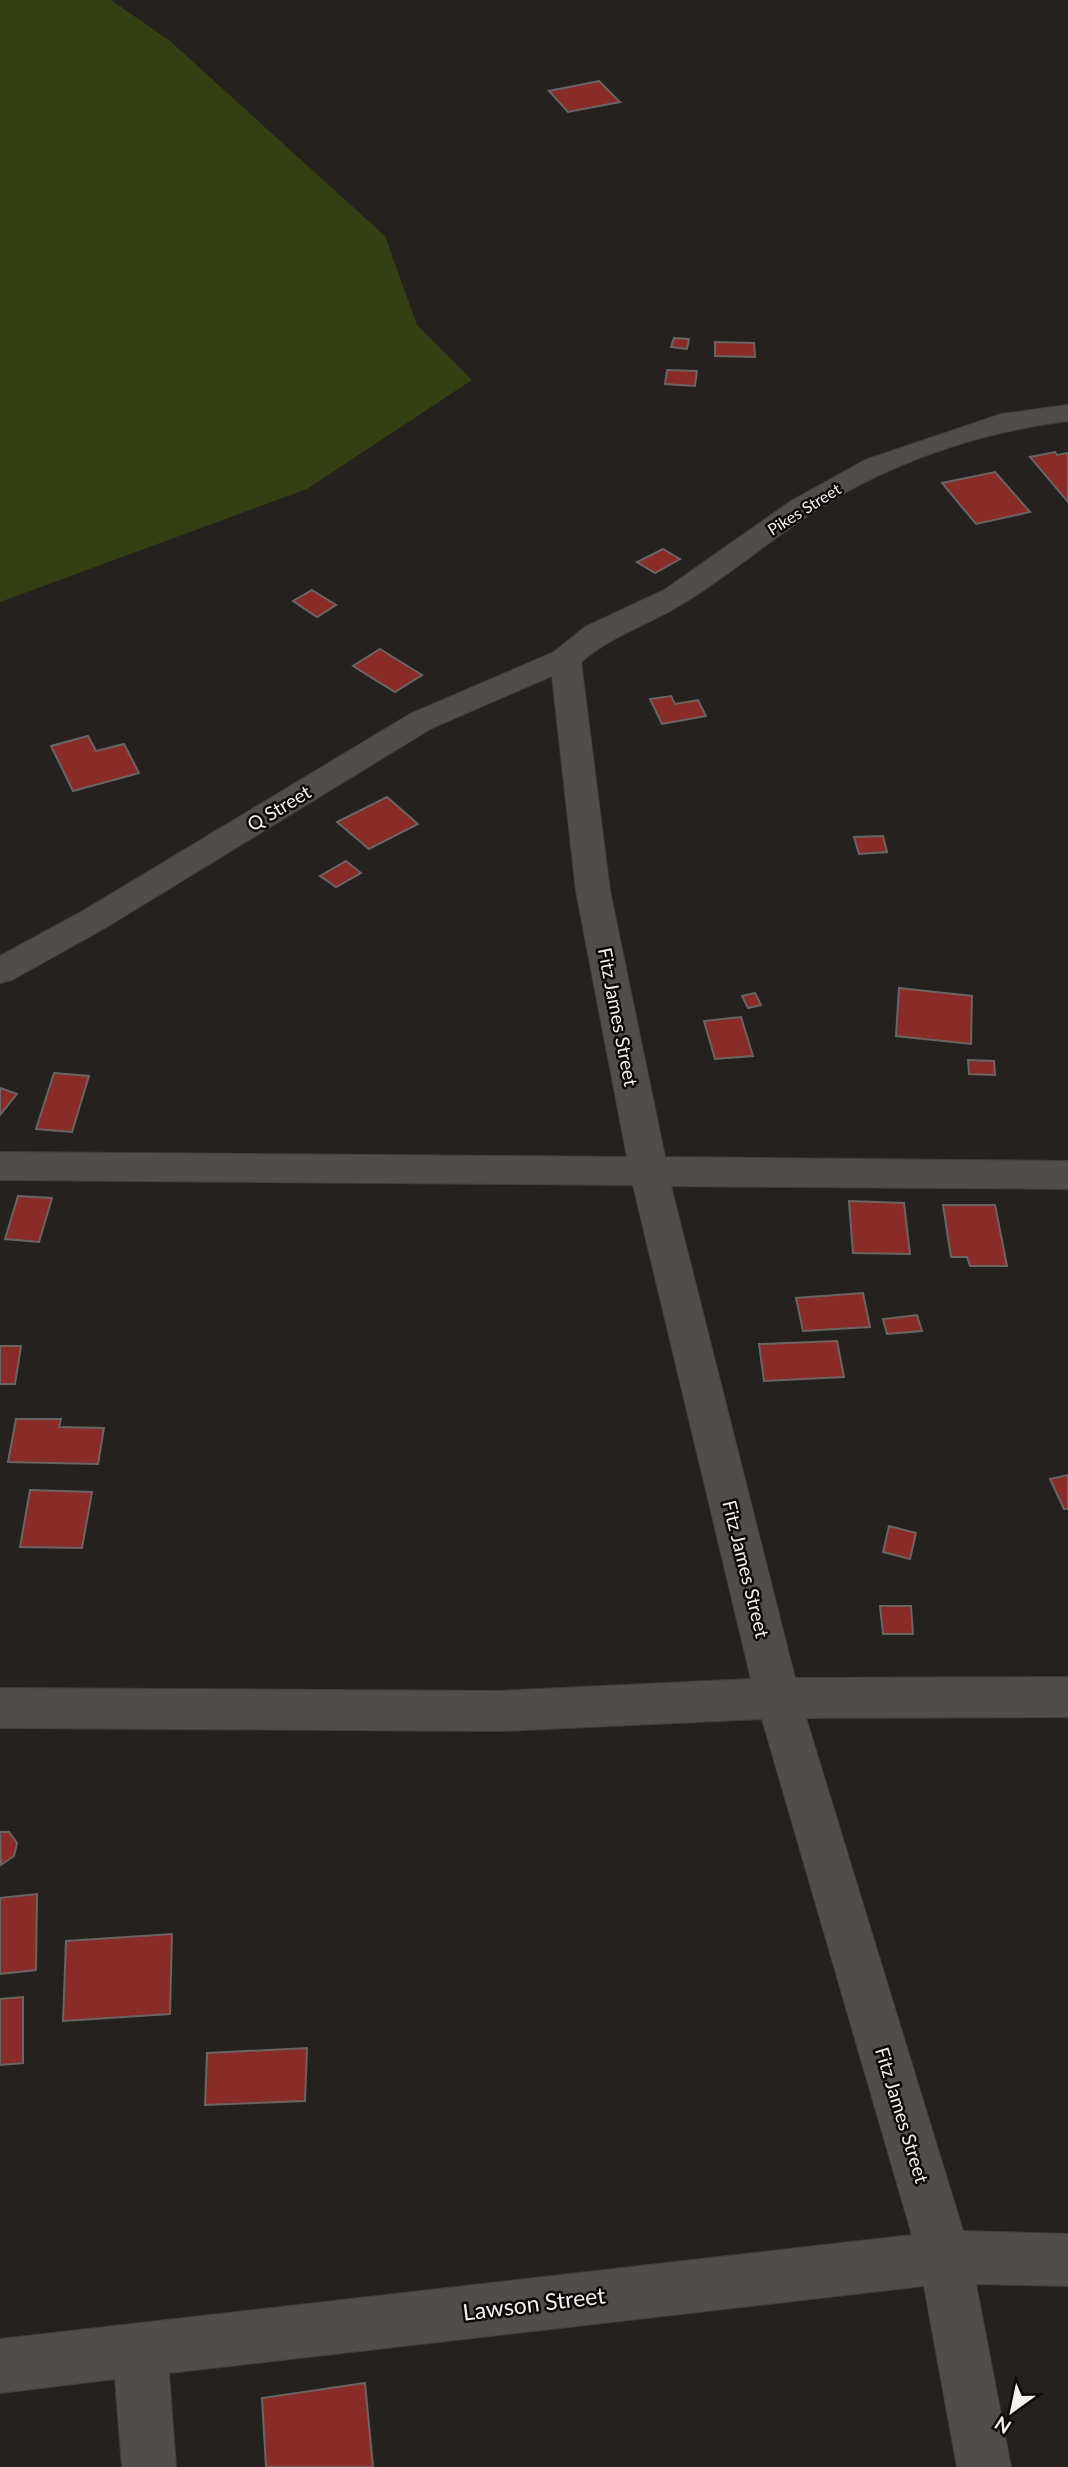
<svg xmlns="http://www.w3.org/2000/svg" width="1068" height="2467" viewBox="0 0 1068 2467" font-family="Lato,sans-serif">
  <rect width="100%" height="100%" fill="#24211f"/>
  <path fill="#353f14" d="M 0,0 L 111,0 L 170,41 L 385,236 L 417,325 L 472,380 L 307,489 L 0,602 Z"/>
  <g fill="#892b27" stroke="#6a6564" stroke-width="2">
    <path d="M 599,81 L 620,102 L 568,112 L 549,91 Z"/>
    <path d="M 674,338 L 689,339 L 687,349 L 671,347 Z"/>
    <path d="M 715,342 L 754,343 L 755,357 L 715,356 Z"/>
    <path d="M 667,370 L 697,371 L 695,386 L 665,384 Z"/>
    <path d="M 1055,452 L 1057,455 L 1068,453 L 1068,502 L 1030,457 Z"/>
    <path d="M 995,472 L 1030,512 L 976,524 L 942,483 Z"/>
    <path d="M 663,549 L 680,559 L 655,573 L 637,562 Z"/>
    <path d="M 312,590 L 336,605 L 317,617 L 293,601 Z"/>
    <path d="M 380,649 L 422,675 L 395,692 L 353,666 Z"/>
    <path d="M 671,696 L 675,704 L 698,700 L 706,716 L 662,724 L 650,699 Z"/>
    <path d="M 88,736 L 96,751 L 124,744 L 139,773 L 73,791 L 51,746 Z"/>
    <path d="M 387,797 L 418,824 L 369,849 L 337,822 Z"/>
    <path d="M 883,836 L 887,852 L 859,854 L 854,837 Z"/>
    <path d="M 346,861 L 361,873 L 336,887 L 320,876 Z"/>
    <path d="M 899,988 L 972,996 L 971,1044 L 896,1036 Z"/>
    <path d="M 755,993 L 761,1005 L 748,1008 L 742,996 Z"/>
    <path d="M 741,1017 L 753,1056 L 715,1059 L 704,1021 Z"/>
    <path d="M 968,1060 L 994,1061 L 995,1075 L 969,1074 Z"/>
    <path d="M 54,1073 L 89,1076 L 72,1132 L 36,1129 Z"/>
    <path d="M 0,1088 L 17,1094 L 0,1115 Z"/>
    <path d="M 18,1196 L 52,1198 L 39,1242 L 5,1239 Z"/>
    <path d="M 849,1201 L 904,1203 L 910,1254 L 853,1253 Z"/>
    <path d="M 943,1205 L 995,1205 L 1007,1266 L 970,1266 L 967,1257 L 951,1257 Z"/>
    <path d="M 863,1293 L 870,1327 L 803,1331 L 796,1298 Z"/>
    <path d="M 917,1315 L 922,1331 L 887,1334 L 883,1319 Z"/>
    <path d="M 837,1341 L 844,1377 L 764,1381 L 759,1344 Z"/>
    <path d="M 0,1346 L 21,1346 L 15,1384 L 0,1384 Z"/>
    <path d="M 16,1419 L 61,1419 L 59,1427 L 104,1428 L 98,1464 L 8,1462 Z"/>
    <path d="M 1068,1475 L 1068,1509 L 1064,1509 L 1050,1479 Z"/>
    <path d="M 30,1490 L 92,1492 L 82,1548 L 20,1547 Z"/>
    <path d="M 889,1526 L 916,1533 L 910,1559 L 883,1552 Z"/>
    <path d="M 880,1606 L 911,1606 L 913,1634 L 883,1634 Z"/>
    <path d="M 0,1832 L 9,1832 L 17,1843 L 14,1856 L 1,1865 Z"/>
    <path d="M 37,1894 L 36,1970 L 0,1974 L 0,1898 Z"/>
    <path d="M 172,1934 L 170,2014 L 63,2021 L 66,1941 Z"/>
    <path d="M 23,1997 L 23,2063 L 0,2065 L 0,1999 Z"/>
    <path d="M 307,2048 L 305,2101 L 205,2105 L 207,2053 Z"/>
    <path d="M 365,2383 L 373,2467 L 266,2467 L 262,2398 Z"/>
  </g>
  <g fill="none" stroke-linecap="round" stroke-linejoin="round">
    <defs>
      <path id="minor" d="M 1068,405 L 1068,421 C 979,432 884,464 809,515 C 768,542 729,575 687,601 C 650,625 617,632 581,662 L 610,891 L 665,1157 L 1068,1161 L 1068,1189 L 671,1186 L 795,1678 L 1068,1677 L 1068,1717 L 806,1718 L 963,2231 L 1068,2234 L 1068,2286 L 976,2284 L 1011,2467 L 957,2467 L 924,2286 L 169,2373 L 176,2467 L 122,2467 L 115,2379 L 0,2393 L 0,2339 L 912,2235 L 762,1719 L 500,1731 L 0,1728 L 0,1688 L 500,1691 L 751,1679 L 633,1185 L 0,1180 L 0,1152 L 627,1157 L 576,891 L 552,676 L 432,728 L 105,928 L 12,980 L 0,983 L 0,956 L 81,912 L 410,714 L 554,652 L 585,627 L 664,590 L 791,501 L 865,460 L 1001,414 Z"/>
    </defs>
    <use href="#minor" stroke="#403e3c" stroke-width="2"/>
    <use href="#minor" fill="#504d4a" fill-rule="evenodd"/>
  </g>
  <g text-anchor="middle" stroke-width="5" stroke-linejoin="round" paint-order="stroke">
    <g font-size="16" fill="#f3f1f0" stroke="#0c0b0a">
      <text transform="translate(804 509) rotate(-32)" y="6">Pikes Street</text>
    </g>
    <g font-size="19" fill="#f3f1f0" stroke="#0c0b0a">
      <text transform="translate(279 808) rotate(-31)" y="7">Q Street</text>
      <text transform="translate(618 1017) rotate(79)" y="7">Fitz James Street</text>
      <text transform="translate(746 1569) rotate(76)" y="7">Fitz James Street</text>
      <text transform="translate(902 2115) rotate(73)" y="7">Fitz James Street</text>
    </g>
    <g font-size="23" fill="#f3f1f0" stroke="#0c0b0a">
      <text transform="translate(534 2304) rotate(-7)" y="8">Lawson Street</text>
    </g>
  </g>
  <g transform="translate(1012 2411) rotate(213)" stroke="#0c0b0a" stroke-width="5" paint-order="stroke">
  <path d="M0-5L12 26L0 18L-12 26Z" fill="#f3f1f0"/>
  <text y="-10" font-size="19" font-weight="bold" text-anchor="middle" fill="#f3f1f0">N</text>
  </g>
</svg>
